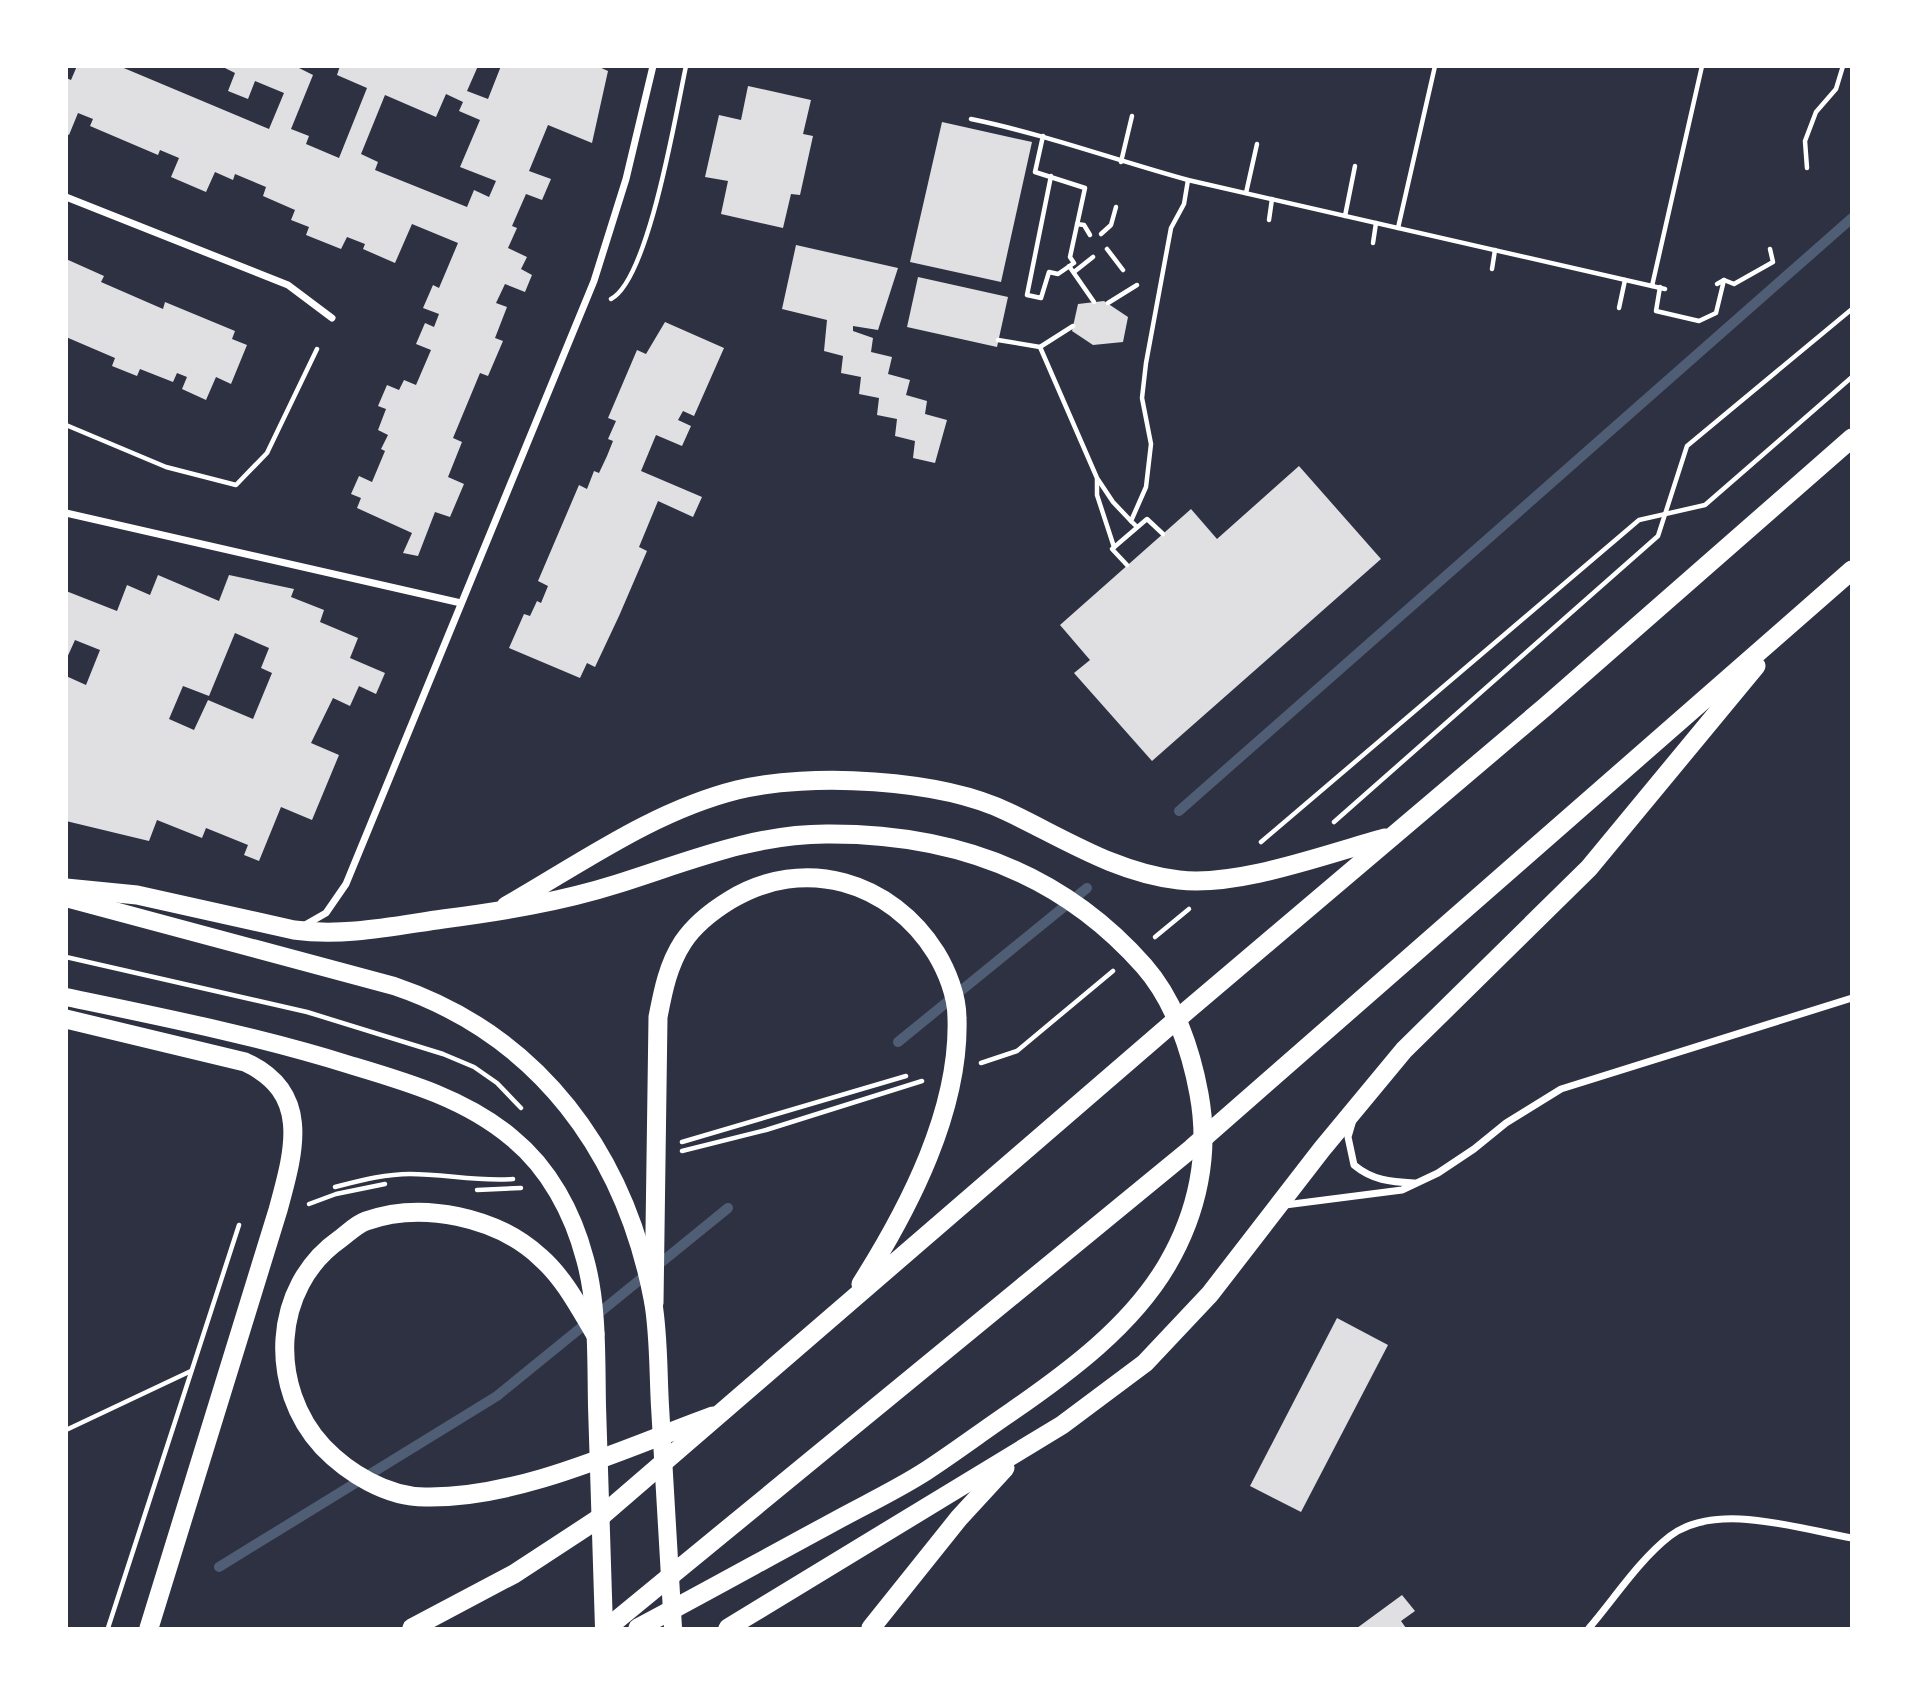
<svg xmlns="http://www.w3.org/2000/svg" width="1918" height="1695" viewBox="0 0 1918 1695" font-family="Mulish,sans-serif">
  <rect width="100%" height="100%" fill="#2d3142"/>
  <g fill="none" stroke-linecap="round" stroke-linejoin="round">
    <g stroke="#4f5d75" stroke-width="10">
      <path d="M 1179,811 L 1852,218"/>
      <path d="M 898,1042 L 1087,888"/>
      <path d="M 219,1567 L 497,1396 L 728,1208"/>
    </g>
  </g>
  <g fill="#e0e0e3" fill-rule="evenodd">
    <path d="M 77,66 L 119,66 L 269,129 L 284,93 L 255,81 L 248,99 L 228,91 L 235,73 L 221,66 L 295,66 L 313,75 L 291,129 L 309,136 L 306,144 L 339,158 L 367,88 L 337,75 L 340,66 L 478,66 L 467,91 L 488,99 L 501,66 L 597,66 L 608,71 L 592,143 L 548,125 L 529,171 L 551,179 L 542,200 L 526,194 L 512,226 L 517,228 L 508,248 L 527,257 L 521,269 L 532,275 L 525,292 L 505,284 L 496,303 L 507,307 L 495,338 L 503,341 L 488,376 L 480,373 L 453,438 L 462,442 L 448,477 L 464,484 L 450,517 L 435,512 L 418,556 L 403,553 L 412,533 L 357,508 L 361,498 L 351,494 L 359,476 L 372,482 L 385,451 L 381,449 L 388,435 L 378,430 L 386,409 L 378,406 L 387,385 L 399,390 L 404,380 L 416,385 L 431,350 L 416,344 L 425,323 L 434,327 L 439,314 L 423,308 L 433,285 L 439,288 L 458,243 L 412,224 L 395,263 L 363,249 L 365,244 L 347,237 L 341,249 L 306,235 L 309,227 L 291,220 L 295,210 L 263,196 L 266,187 L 235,174 L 233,180 L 215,172 L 206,192 L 171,177 L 179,158 L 160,150 L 158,155 L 90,126 L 93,119 L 78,113 L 69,135 L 66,134 L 66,78 L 71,80 ZM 446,94 L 463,102 L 459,111 L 480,120 L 460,167 L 496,181 L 489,197 L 474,190 L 467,207 L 375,170 L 378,162 L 361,154 L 385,95 L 436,117 Z"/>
    <path d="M 748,86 L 811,100 L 803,134 L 813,136 L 800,195 L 791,194 L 783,228 L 721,214 L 728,181 L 705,177 L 719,115 L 741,120 Z"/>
    <path d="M 942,122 L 1032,142 L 1001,282 L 910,262 Z"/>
    <path d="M 796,245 L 898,268 L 878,330 L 853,326 L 853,331 L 873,338 L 871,352 L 892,357 L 888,374 L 910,380 L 906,395 L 927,401 L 925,414 L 947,420 L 935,463 L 913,458 L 915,441 L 895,436 L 897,419 L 877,415 L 879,398 L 859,394 L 861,377 L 841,373 L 843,356 L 824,351 L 827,320 L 782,309 Z"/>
    <path d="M 66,259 L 104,276 L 101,282 L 163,309 L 165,302 L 235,331 L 232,339 L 247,345 L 231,384 L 216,377 L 206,400 L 182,389 L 187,377 L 177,373 L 173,382 L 140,369 L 137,376 L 112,366 L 115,358 L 66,337 Z"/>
    <path d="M 918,277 L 1008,297 L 997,347 L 907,327 Z"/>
    <path d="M 1104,301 L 1128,317 L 1123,342 L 1093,345 L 1072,331 L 1078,304 Z"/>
    <path d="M 665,322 L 724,348 L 694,416 L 683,411 L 678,420 L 691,426 L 682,446 L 656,435 L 641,471 L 702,497 L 693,517 L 658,501 L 639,547 L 647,551 L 619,616 L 595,667 L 587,663 L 580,678 L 509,648 L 524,614 L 530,616 L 537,601 L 541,603 L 548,586 L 538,581 L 579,485 L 587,489 L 594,471 L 599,473 L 607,456 L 613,441 L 608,439 L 616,421 L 608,418 L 637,350 L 646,354 Z"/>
    <path d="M 1299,466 L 1381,559 L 1152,761 L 1074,673 L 1090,660 L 1060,625 L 1191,509 L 1217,539 Z"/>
    <path d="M 158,575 L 219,601 L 229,575 L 294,589 L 291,597 L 324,610 L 320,622 L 358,638 L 350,658 L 385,673 L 376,694 L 359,686 L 350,706 L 333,698 L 311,743 L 339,755 L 312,820 L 281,807 L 259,861 L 244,855 L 248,845 L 206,828 L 202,838 L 157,820 L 149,841 L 66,821 L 66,676 L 86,685 L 100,650 L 75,640 L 66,660 L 66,591 L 117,611 L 127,585 L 150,595 ZM 235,633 L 269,648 L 261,668 L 272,673 L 253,719 L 208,700 L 194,730 L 169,719 L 183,686 L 209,696 Z"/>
    <path d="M 1337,1318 L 1388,1345 L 1301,1512 L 1250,1486 Z"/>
    <path d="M 1402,1595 L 1415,1611 L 1401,1621 L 1406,1628 L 1357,1628 Z"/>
  </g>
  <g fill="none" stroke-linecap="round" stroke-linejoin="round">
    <g stroke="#fff" stroke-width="4.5">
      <path d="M 971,119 C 1044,134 1115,160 1188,180 L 1665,289"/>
      <path d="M 1043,136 L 1035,172 L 1085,188 L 1070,257 L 1074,263 L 1058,274 L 1049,272 L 1041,298 L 1027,295 L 1051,176"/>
      <path d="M 1121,162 L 1132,116"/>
      <path d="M 1807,168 L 1805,141 L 1816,112 L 1836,89 L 1843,66"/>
      <path d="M 1246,193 L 1257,144"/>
      <path d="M 1345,216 L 1355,166"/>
      <path d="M 1269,220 L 1272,199"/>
      <path d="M 1077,224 L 1084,225 L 1090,235"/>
      <path d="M 1398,228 L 1435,66"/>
      <path d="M 1101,234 L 1111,225 L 1116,207"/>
      <path d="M 1373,243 L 1376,223"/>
      <path d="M 1107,249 L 1123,270"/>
      <path d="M 1069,266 L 1094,302"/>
      <path d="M 1492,269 L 1495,250"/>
      <path d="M 1074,272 L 1093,257"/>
      <path d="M 1724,280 L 1734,284 L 1773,262 L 1770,249"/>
      <path d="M 1652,286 L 1702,66"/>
      <path d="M 1660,287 L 1656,311 L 1699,321 L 1716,313 L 1724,280 L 1717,284"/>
      <path d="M 611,299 C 649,279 676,112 686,66"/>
      <path d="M 1108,303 L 1137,285"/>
      <path d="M 1619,308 L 1625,280"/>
      <path d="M 998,340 L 1040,347 L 1073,326"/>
      <path d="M 1040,347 L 1097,478 L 1113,502 L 1131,521"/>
      <path d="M 66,425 L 166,467 L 236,485 L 267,453 L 317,349"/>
      <path d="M 1097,479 L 1097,495 L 1114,547"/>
      <path d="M 1136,526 L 1131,521 L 1146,487 L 1151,444 L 1142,398 L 1146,363 L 1171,228 L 1184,204 L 1188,180"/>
      <path d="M 1127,565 L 1112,549 L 1147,519 L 1163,534"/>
      <path d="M 1334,822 L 1658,536 L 1687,446 L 1852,309"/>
      <path d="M 1261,842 L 1639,520 L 1705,505 L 1852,377"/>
      <path d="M 1155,937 L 1189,909"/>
      <path d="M 66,957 L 307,1012 L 443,1054 L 474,1067 L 497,1083 L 521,1108"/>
      <path d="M 981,1063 L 1017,1051 L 1113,971"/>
      <path d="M 682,1142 L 906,1076"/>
      <path d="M 682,1151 L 766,1130 L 922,1081"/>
      <path d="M 335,1187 C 359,1181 384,1174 410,1174 C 445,1174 478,1182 513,1179"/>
      <path d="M 477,1190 L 521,1188"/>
      <path d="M 309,1204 L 336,1194 L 385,1184"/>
      <path d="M 66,1430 L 191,1371"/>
      <path d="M 108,1628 L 239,1225"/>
    </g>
    <g stroke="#fff" stroke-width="7">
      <path d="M 66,197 L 288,285 L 332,318"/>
      <path d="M 66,513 L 461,603"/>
      <path d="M 305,925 L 326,913 L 346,884 L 594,281 L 626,179 L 653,66"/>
      <path d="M 1353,1120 L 1348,1137 L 1354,1165 C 1372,1180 1390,1182 1414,1183"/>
      <path d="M 1285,1205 L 1402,1190 L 1438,1173 L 1474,1149 L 1506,1123 L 1561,1089 L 1852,998"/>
      <path d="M 1589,1628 C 1614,1599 1639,1560 1670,1536 C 1716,1501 1799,1529 1852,1538"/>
    </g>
    <g stroke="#fff" stroke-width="18">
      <path d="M 66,898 L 394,986 C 539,1035 625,1153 653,1301 C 659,1335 658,1372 660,1406 C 664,1480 668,1554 673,1628"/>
      <path d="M 66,997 C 162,1017 257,1036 350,1065 C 407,1082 466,1099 512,1138 C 549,1168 573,1213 585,1259 C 598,1305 596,1358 597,1406 C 599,1480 602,1554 604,1628"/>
    </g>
    <g stroke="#fff" stroke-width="19">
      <path d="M 66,888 L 137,895 L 294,930 C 344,937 394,926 443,919 C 503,911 560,902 617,884 C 687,862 753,834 826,834 C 951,833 1061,872 1144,966 C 1174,1000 1191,1050 1199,1094 C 1210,1153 1198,1212 1167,1265 C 1131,1326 1069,1372 1011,1412 C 983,1431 955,1452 926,1471 C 895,1491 860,1507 828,1525 C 765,1559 702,1594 638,1628"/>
      <path d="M 506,906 C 580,864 653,811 737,790 C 810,772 940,779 1008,812 C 1063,838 1116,873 1179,880 C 1239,887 1326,854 1385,838"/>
      <path d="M 66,1019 L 245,1062 C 312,1093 294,1151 278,1210 L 149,1628"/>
      <path d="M 654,1303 L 658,1017 C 663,991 668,965 683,942 C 695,924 712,911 730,900 C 804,855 891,881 936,953 C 947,971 957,996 957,1018 C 960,1110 909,1208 861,1284"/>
      <path d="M 595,1334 C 579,1307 564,1278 540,1257 C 497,1217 422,1201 366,1221 C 357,1224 348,1233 340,1239 C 271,1287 268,1388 323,1447 C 348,1473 387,1497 425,1497 C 519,1499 625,1448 713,1416"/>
      <path d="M 412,1628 L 514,1574 L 598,1519 L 1176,1020 L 1545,707 L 1852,438"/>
      <path d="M 607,1628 L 1192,1148 L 1852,570"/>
      <path d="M 728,1628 L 1062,1425 L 1145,1363 L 1210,1294 L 1322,1149 L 1404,1050 L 1589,868 L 1756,666"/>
      <path d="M 871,1628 L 959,1518 L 1005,1468"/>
    </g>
  </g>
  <rect width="1918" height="1695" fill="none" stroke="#ffffff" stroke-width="136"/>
</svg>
